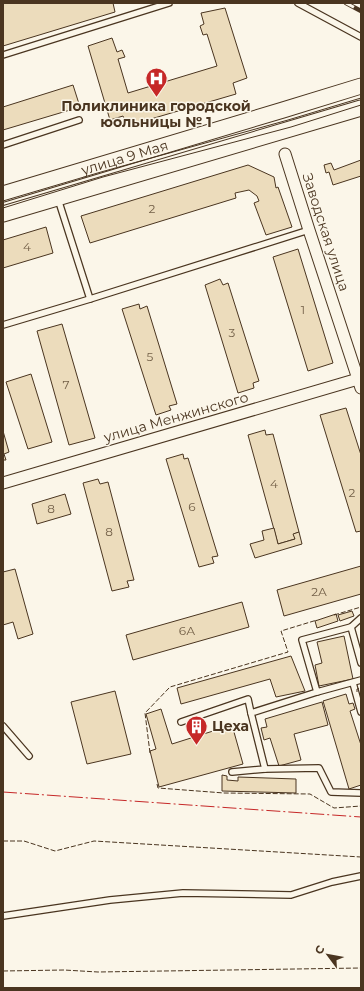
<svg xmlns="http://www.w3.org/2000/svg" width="364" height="991" viewBox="0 0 364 991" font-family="Montserrat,sans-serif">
  <rect width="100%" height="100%" fill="#fbf6e9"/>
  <g fill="#ecdcbc" stroke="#4a3520">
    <path d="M 3,3 L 113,3 L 115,12 L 3,46 Z"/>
    <path d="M 225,8 L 247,78 L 233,83 L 236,94 L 127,126 L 123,116 L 110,120 L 88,46 L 112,38 L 117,52 L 122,50 L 125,57 L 118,59 L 128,93 L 217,66 L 207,34 L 203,35 L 200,26 L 204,24 L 201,13 Z"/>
    <path d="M 73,85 L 80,107 L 3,130 L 3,107 Z"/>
    <path d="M 361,160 L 361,176 L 333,185 L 329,172 L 326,173 L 324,165 L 331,163 L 334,170 Z"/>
    <path d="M 248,165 L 274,177 L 276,188 L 278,187 L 292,227 L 266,235 L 254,203 L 259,201 L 257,196 L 249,190 L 235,193 L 236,198 L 90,243 L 81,216 Z"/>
    <path d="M 46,227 L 53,253 L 3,268 L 3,240 Z"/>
    <path d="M 298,249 L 333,363 L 308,371 L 273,257 Z"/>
    <path d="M 220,279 L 223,285 L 228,283 L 259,381 L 253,383 L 254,388 L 238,393 L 205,285 Z"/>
    <path d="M 139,304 L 140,309 L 147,306 L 177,404 L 169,406 L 171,410 L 156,415 L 122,309 Z"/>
    <path d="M 62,324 L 95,438 L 69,445 L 37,331 Z"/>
    <path d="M 31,374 L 52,442 L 28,449 L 6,382 Z"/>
    <path d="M 346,408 L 361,455 L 361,531 L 356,532 L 320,415 Z"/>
    <path d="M 265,430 L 266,435 L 273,434 L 299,532 L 294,534 L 295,539 L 278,544 L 248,435 Z"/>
    <path d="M 3,431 L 9,452 L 4,454 L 6,460 L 3,460 Z"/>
    <path d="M 183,454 L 184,459 L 188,458 L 218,556 L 212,557 L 214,563 L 199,567 L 166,459 Z"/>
    <path d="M 98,479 L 100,484 L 108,482 L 134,580 L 127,581 L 129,587 L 112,591 L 83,483 Z"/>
    <path d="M 65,494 L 71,514 L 37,524 L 32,504 Z"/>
    <path d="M 274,528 L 278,544 L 295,539 L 293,534 L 299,532 L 302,544 L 255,558 L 250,544 L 264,540 L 262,531 Z"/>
    <path d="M 361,566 L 361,594 L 284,616 L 277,590 Z"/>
    <path d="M 15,569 L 33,634 L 18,639 L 13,622 L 3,625 L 3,572 Z"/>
    <path d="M 242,602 L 249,627 L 133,660 L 126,635 Z"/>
    <path d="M 352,611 L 354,616 L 340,621 L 338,615 Z"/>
    <path d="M 336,614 L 338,621 L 317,628 L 315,621 Z"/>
    <path d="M 344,636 L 353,679 L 319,686 L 315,665 L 322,663 L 317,642 Z"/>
    <path d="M 291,656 L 305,691 L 276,697 L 270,679 L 181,704 L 177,688 Z"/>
    <path d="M 115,691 L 131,754 L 87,764 L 71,702 Z"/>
    <path d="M 346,694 L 349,704 L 353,703 L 355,709 L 350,711 L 361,745 L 361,785 L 349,789 L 323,701 Z"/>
    <path d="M 322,702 L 328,725 L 294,734 L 301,760 L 279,766 L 270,738 L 264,740 L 261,728 L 267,727 L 265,719 Z"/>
    <path d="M 161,709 L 172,744 L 232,725 L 243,764 L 159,787 L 150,751 L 156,749 L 146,714 Z"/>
    <path d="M 222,775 L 227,776 L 227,780 L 238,781 L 238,777 L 296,779 L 296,793 L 222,791 Z"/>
  </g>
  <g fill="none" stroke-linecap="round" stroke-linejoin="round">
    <defs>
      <g id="service">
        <path d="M 298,3 L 361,37"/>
        <path d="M 3,55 L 169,3"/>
        <path d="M 3,145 L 79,120"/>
        <path d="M 58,199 L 90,299"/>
        <path d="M 3,325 L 90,299 L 309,230"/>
        <path d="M 361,618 L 351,627 L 302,640 L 317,692 L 361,680"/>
        <path d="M 351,627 L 361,663"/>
        <path d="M 353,683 L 361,712"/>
        <path d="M 181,722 L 248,699 L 251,713 L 317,692"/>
        <path d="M 3,726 L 29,756"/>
        <path d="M 265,769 L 319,768 L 331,792 L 361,793"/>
        <path d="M 232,772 L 265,769 L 251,713"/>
        <path d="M 3,916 L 110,900 L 183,893 L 291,895 L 332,882 L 361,876"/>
      </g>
      <g id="minor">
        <path d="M 285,154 L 309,230 L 361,388"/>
        <path d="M 3,483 L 358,379"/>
      </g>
      <g id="secondary">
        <path id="s1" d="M 3,194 L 283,110 L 361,86"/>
        <path d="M 3,214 L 361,108"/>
      </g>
    </defs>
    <use href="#service" stroke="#4a3520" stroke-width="8"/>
    <use href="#minor" stroke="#4a3520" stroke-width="13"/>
    <use href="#secondary" stroke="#4a3520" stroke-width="17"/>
    <use href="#service" stroke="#fbf6e9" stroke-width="5.5"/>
    <use href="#minor" stroke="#fbf6e9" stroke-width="11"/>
    <use href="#secondary" stroke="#fbf6e9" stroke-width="15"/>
    <g stroke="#4a3520" stroke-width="1">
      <path d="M 3,201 L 101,172 L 288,120 L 361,98"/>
      <path d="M 3,208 L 103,177 L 291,127 L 361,105"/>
    </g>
    <defs>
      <path id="rail" d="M 346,3 L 361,11"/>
    </defs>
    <use href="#rail" stroke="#4a3520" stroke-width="4.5"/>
    <use href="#rail" stroke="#fbf6e9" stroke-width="3" stroke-dasharray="9" stroke-linecap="butt"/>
    <g stroke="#4a3520" stroke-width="1" stroke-dasharray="5 2" stroke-linecap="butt">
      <path d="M 334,615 L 361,607"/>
      <path d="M 357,692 L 357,689 L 361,688"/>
      <path d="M 150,753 L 145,713 L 170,687 L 288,652 L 281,631 L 317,620"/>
      <path d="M 157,784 L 158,788 L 224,793 L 310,794 L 334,808 L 361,806"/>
      <path d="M 3,841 L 24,841 L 55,851 L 94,841 L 361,857"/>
      <path d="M 3,971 L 64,970 L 98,972 L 361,968"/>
    </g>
    <path stroke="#c62828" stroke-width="1" stroke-dasharray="14 3 2 3" stroke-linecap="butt" d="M 3,792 L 361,817"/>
  </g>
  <defs>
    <symbol id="hospital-pin" viewBox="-11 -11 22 30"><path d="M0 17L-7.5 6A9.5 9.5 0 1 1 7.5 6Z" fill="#c62828" stroke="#fbf6e9"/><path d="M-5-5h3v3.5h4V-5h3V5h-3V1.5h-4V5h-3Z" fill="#fff"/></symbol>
    <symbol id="building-pin" viewBox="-11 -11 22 30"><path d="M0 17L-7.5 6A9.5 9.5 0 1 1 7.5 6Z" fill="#c62828" stroke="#fbf6e9"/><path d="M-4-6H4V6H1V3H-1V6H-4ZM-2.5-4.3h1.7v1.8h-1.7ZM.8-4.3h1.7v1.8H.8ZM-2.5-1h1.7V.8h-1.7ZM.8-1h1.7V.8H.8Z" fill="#fff"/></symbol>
  </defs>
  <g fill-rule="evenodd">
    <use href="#hospital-pin" x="144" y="66" width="25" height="34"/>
    <use href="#building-pin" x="184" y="714" width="25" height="34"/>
  </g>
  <g text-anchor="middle" stroke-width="3" stroke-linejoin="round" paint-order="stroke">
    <g font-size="12" fill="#725f47">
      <text x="152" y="213">2</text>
      <text x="27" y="251">4</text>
      <text x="303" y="314">1</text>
      <text x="232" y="337">3</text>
      <text x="150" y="361">5</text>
      <text x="66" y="389">7</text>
      <text x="274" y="488">4</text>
      <text x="352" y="497">2</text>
      <text x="192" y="511">6</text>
      <text x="51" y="513">8</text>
      <text x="109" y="536">8</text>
      <text x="319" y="596">2А</text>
      <text x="187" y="635">6А</text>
    </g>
    <g font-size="14" font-weight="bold" fill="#4a3520" stroke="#fbf6e9">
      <text x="156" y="111">Поликлиника городской<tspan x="156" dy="16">юольницы № 1</tspan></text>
      <text x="212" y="731" text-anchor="start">Цеха</text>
    </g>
    <g font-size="14" fill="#4a3520" stroke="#fbf6e9">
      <text dy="5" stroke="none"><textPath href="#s1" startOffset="127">улица 9 Мая</textPath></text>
      <text transform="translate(326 232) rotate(72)" y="5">Заводская улица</text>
      <text transform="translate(176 417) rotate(-16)" y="5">улица Менжинского</text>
    </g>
  </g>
  <rect width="364" height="991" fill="none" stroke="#4a3520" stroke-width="8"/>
  <g transform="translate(328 955) rotate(302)" stroke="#fbf6e9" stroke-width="3" paint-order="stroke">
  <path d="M0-3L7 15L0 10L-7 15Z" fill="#4a3520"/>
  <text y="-6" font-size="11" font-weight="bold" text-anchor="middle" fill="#4a3520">С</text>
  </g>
</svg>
